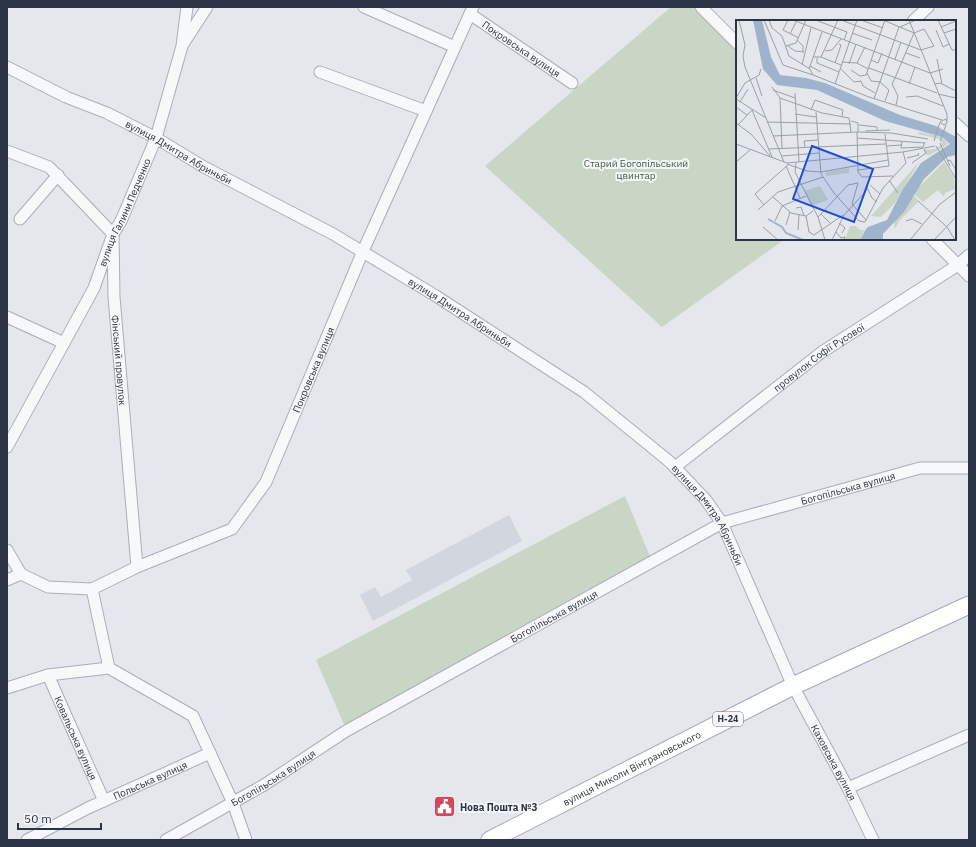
<svg xmlns="http://www.w3.org/2000/svg" width="976" height="847" viewBox="0 0 976 847" font-family="'IBM Plex Sans',sans-serif">
  <rect width="100%" height="100%" fill="#e4e7ec"/>
  <path fill="#d2d6de" d="M 509,515 L 522,541 L 373,621 L 360,595 L 375,587 L 381,597 L 412,580 L 406,570 Z"/>
  <g fill="#c9d6c5">
    <path d="M 671,7 L 700,7 L 737,44 L 737,239 L 785,239 L 662,327 L 485,166 Z"/>
    <path d="M 625,496 L 651,559 L 346,729 L 316,660 Z"/>
  </g>
  <g fill="none" stroke-linecap="round" stroke-linejoin="round">
    <defs>
      <g id="street">
        <path d="M 364,7 L 455,47"/>
        <path d="M 701,7 L 737,43"/>
        <path id="s1" d="M 470,14 L 572,83"/>
        <path d="M 913,21 L 928,7"/>
        <path d="M 183,44 L 207,7"/>
        <path id="s2" d="M 7,67 L 66,97 L 107,113 L 156,138 L 204,167 L 333,234 L 436,296 L 584,392 L 670,462 L 706,500 L 722,523 L 793,686 L 848,788 L 873,840"/>
        <path d="M 320,72 L 426,111"/>
        <path d="M 955,123 L 969,136"/>
        <path id="s3" d="M 7,151 L 49,167 L 113,234 L 114,297 L 137,567"/>
        <path d="M 20,219 L 58,175"/>
        <path d="M 932,239 L 969,276"/>
        <path d="M 7,317 L 64,343"/>
        <path id="s4" d="M 7,447 L 64,343 L 94,288 L 113,234 L 121,221 L 156,138 L 182,46 L 187,7"/>
        <path id="s5" d="M 675,467 L 822,352 L 958,265 L 969,255"/>
        <path d="M 7,550 L 21,574"/>
        <path d="M 21,574 L 48,587 L 92,589"/>
        <path d="M 7,580 L 21,574"/>
        <path id="s6" d="M 109,668 L 92,589 L 137,567 L 232,529 L 266,482 L 363,251 L 473,7"/>
        <path d="M 109,668 L 193,716 L 233,803 L 246,840"/>
        <path id="s7" d="M 48,675 L 104,801"/>
        <path d="M 7,688 L 48,675 L 109,668"/>
        <path d="M 848,788 L 969,735"/>
        <path id="s8" d="M 27,840 L 88,808 L 210,753"/>
        <path id="s9" d="M 166,840 L 264,785 L 346,731 L 722,523 L 920,468 L 969,468"/>
      </g>
      <g id="primary">
        <path id="s10" d="M 490,840 L 793,686 L 969,605"/>
      </g>
    </defs>
    <use href="#street" stroke="#a9aeb7" stroke-width="13"/>
    <use href="#primary" stroke="#a3abb8" stroke-width="19"/>
    <use href="#street" stroke="#f7f8fa" stroke-width="11"/>
    <use href="#primary" stroke="#fff" stroke-width="17"/>
  </g>
  <defs>
    <symbol id="civic-square" viewBox="-11 -11 22 22"><rect x="-9" y="-9" width="18" height="18" rx="4" fill="#d1495b" stroke="#f4f6f9"/><path d="M-.6-6.5H3V-4.5H.6V-3L4-1V1h2V6H-6V1h2V-1L-.6-3ZM-1.2 2.5V6h2.4V2.5Z" fill="#fff"/></symbol>
  </defs>
  <g fill-rule="evenodd">
    <use href="#civic-square" x="432" y="794" width="25" height="25"/>
  </g>
  <g text-anchor="middle" stroke-width="4" stroke-linejoin="round" paint-order="stroke">
    <rect fill="#f4f6f9" stroke="#676e7b" stroke-width="1" x="713" y="712" width="30" height="14" rx="3"/>
    <g font-size="9" font-weight="bold" fill="#2b3445">
      <text x="728" y="722">Н-24</text>
    </g>
    <g font-size="10" fill="#2b3445" stroke="#f4f6f9">
      <text dy="4" stroke="none"><textPath href="#s1" startOffset="62">Покровська вулиця</textPath></text>
      <text dy="4" stroke="none"><textPath href="#s2" startOffset="192">вулиця Дмитра Абриньби</textPath></text>
      <text dy="4" stroke="none"><textPath href="#s4" startOffset="263">вулиця Галини Педченко</textPath></text>
      <text dy="4" stroke="none"><textPath href="#s2" startOffset="516">вулиця Дмитра Абриньби</textPath></text>
      <text dy="4" stroke="none"><textPath href="#s5" startOffset="181">провулок Софії Русової</textPath></text>
      <text dy="4" stroke="none"><textPath href="#s3" startOffset="264">Фінський провулок</textPath></text>
      <text dy="4" stroke="none"><textPath href="#s6" startOffset="413">Покровська вулиця</textPath></text>
      <text dy="4" stroke="none"><textPath href="#s9" startOffset="771">Богопільська вулиця</textPath></text>
      <text dy="4" stroke="none"><textPath href="#s2" startOffset="840">вулиця Дмитра Абриньби</textPath></text>
      <text dy="4" stroke="none"><textPath href="#s9" startOffset="448">Богопільська вулиця</textPath></text>
      <text dy="4" stroke="none"><textPath href="#s7" startOffset="69">Ковальська вулиця</textPath></text>
      <text dy="4" stroke="none"><textPath href="#s2" startOffset="1119">Каховська вулиця</textPath></text>
      <text dy="4" stroke="none"><textPath href="#s10" startOffset="159">вулиця Миколи Вінграновського</textPath></text>
      <text dy="4" stroke="none"><textPath href="#s9" startOffset="124">Богопільська вулиця</textPath></text>
      <text dy="4" stroke="none"><textPath href="#s8" startOffset="137">Польська вулиця</textPath></text>
    </g>
    <g font-size="10" fill="#3f6138" stroke="#f4f6f9">
      <text x="636" y="167">Старий Богопільський<tspan x="636" dy="12">цвинтар</tspan></text>
    </g>
    <g font-size="10" font-weight="bold" fill="#2b3445" stroke="#f4f6f9" text-anchor="start">
      <text x="460" y="811">Нова Пошта №3</text>
    </g>
  </g>
  <g transform="translate(736 20)">
    <rect width="220" height="220" fill="#e4e7ec"/>
    <path d="M 183,112 L 206,117 L 212,124 L 192,136 L 187,130 L 199,129 L 206,124 L 204,119 L 182,114 ZM 183,142 L 159,183 L 145,197 L 135,196 ZM 208,142 L 218,158 L 219,169 L 209,173 L 208,177 L 202,170 L 187,182 L 179,175 L 180,170 ZM 113,148 L 113,153 L 90,156 L 90,152 ZM 84,166 L 92,180 L 75,186 L 68,171 ZM 178,176 L 183,181 L 163,201 L 159,209 L 158,201 ZM 114,206 L 120,206 L 124,210 L 128,210 L 124,220 L 109,220 Z" fill="#c9d6c5"/>
    <path d="M 17,0 L 26,0 L 35,37 L 44,55 L 70,58 L 89,63 L 164,95 L 200,106 L 220,117 L 220,135 L 211,137 L 188,159 L 168,192 L 147,214 L 147,220 L 124,220 L 130,209 L 139,219 L 130,209 L 132,207 L 151,200 L 167,169 L 185,143 L 214,124 L 206,117 L 149,101 L 81,70 L 41,65 L 27,49 Z" fill="#9fb4cc"/>
    <path fill="none" stroke="#9fb4cc" stroke-width="2" d="M 32,199 L 46,207 L 50,213 L 67,220"/>
    <path fill="none" stroke="#9a9fa9" stroke-width="1" d="M 3,0 L 9,25 L 7,36 L 9,47 L 48,142M 28,0 L 47,45 L 77,55M 33,0 L 36,8 L 46,16 L 53,36 L 74,49 L 77,55 L 133,77 L 206,100M 52,0 L 47,10 L 63,18M 57,0 L 194,53 L 207,49M 105,0 L 185,30 L 198,26 L 188,9 L 178,13M 125,0 L 147,8M 147,0 L 178,13M 173,0 L 211,94 L 211,101M 202,0 L 216,30 L 220,30M 82,1 L 111,12 L 108,20M 164,7 L 180,0M 205,7 L 220,1M 200,10 L 207,27 L 213,24M 116,13 L 136,20M 208,13 L 220,9M 54,14 L 61,0M 61,20 L 67,26 L 67,32M 50,26 L 60,23 L 70,0M 52,26 L 59,31 L 68,32M 89,31 L 96,30 L 105,19M 170,33 L 184,38M 77,37 L 85,37 L 105,45M 85,37 L 102,0M 81,38 L 81,43 L 103,52M 159,39 L 165,22M 201,39 L 206,64M 135,40 L 142,43 L 146,33M 106,42 L 121,43 L 132,49M 99,43 L 105,25 L 103,24M 121,43 L 129,27M 113,44 L 120,24M 66,45 L 75,8M 74,46 L 85,52M 104,48 L 118,62 L 125,61 L 127,66 L 139,73M 133,48 L 201,73M 73,49 L 86,12M 115,50 L 124,56 L 130,55 L 149,0M 131,53 L 135,61 L 144,62 L 153,70 L 149,81M 20,58 L 26,76M 159,58 L 178,13M 159,58 L 156,64 L 162,76 L 160,85M 99,64 L 121,0M 173,64 L 179,47M 199,64 L 204,63 L 220,71M 36,67 L 44,78 L 86,93 L 113,98 L 115,112M 37,70 L 59,78M 59,73 L 63,142M 202,74 L 220,78M 170,77 L 181,76 L 207,86M 0,78 L 9,63 L 23,55 L 25,49M 44,78 L 46,128M 0,79 L 30,98M 138,79 L 163,7M 4,82 L 12,69M 0,87 L 11,95M 75,90 L 79,80 L 107,90 L 106,96M 80,92 L 85,154 L 98,173 L 123,201 L 129,202 L 147,168 L 170,143 L 167,132M 59,94 L 80,97M 115,101 L 122,103 L 122,112M 31,102 L 115,104M 0,103 L 15,114 L 34,136M 2,105 L 16,90 L 36,137M 123,105 L 141,107 L 141,110M 129,111 L 154,110M 121,112 L 122,152 L 126,157M 37,116 L 121,112 L 155,113 L 192,119M 121,118 L 189,123M 166,121 L 165,128 L 187,127 L 189,122M 198,121 L 203,105 L 205,101 L 210,99 L 211,103 L 208,105 L 204,102M 204,121 L 210,105M 204,123 L 214,146M 0,124 L 51,143 L 167,132 L 199,126M 151,126 L 165,125M 200,126 L 220,159M 69,127 L 68,121 L 82,120M 33,129 L 150,124M 46,136 L 83,133M 171,138 L 183,135 L 182,133M 211,141 L 214,140 L 220,150M 0,142 L 14,130M 60,143 L 59,152 L 82,197 L 89,220M 176,143 L 190,133 L 188,129M 51,144 L 71,151 L 85,152 L 152,140M 50,146 L 64,178M 122,150 L 153,146 L 149,114M 126,157 L 157,156M 153,160 L 162,173M 122,163 L 116,184 L 130,200M 130,165 L 136,178 L 141,182M 134,165 L 144,174M 37,177 L 55,193 L 70,196 L 77,191M 182,181 L 211,207 L 219,220M 28,185 L 19,174 L 53,144M 46,186 L 70,176M 60,188 L 65,187 L 68,196M 22,190 L 42,172 L 87,157M 85,194 L 95,204M 70,196 L 73,212 L 78,215 L 107,195M 82,197 L 112,165 L 122,163M 39,201 L 46,186M 170,201 L 176,199 L 186,204M 103,203 L 109,208 L 106,213M 50,205 L 54,192M 27,207 L 42,220M 62,210 L 63,195M 100,212 L 105,218 L 109,217 L 108,220M 96,220 L 108,195 L 131,170M 174,220 L 204,184 L 220,172M 198,220 L 220,197"/>
    <path fill="#1d4ed8" fill-opacity="0.15" stroke="#1d4ed8" stroke-width="2" d="M 76,126 L 137,149 L 118,202 L 57,179 Z"/>
    <rect width="220" height="220" fill="none" stroke="#2b3445" stroke-width="2"/>
  </g>
  <rect width="976" height="847" fill="none" stroke="#2b3445" stroke-width="16"/>
  <path d="M18 823v6h83v-6" fill="none" stroke="#2b3445" stroke-width="2"/>
  <text x="24" y="823" font-size="12" fill="#2b3445" stroke="#f4f6f9" stroke-width="3" paint-order="stroke">50 m</text>
</svg>
